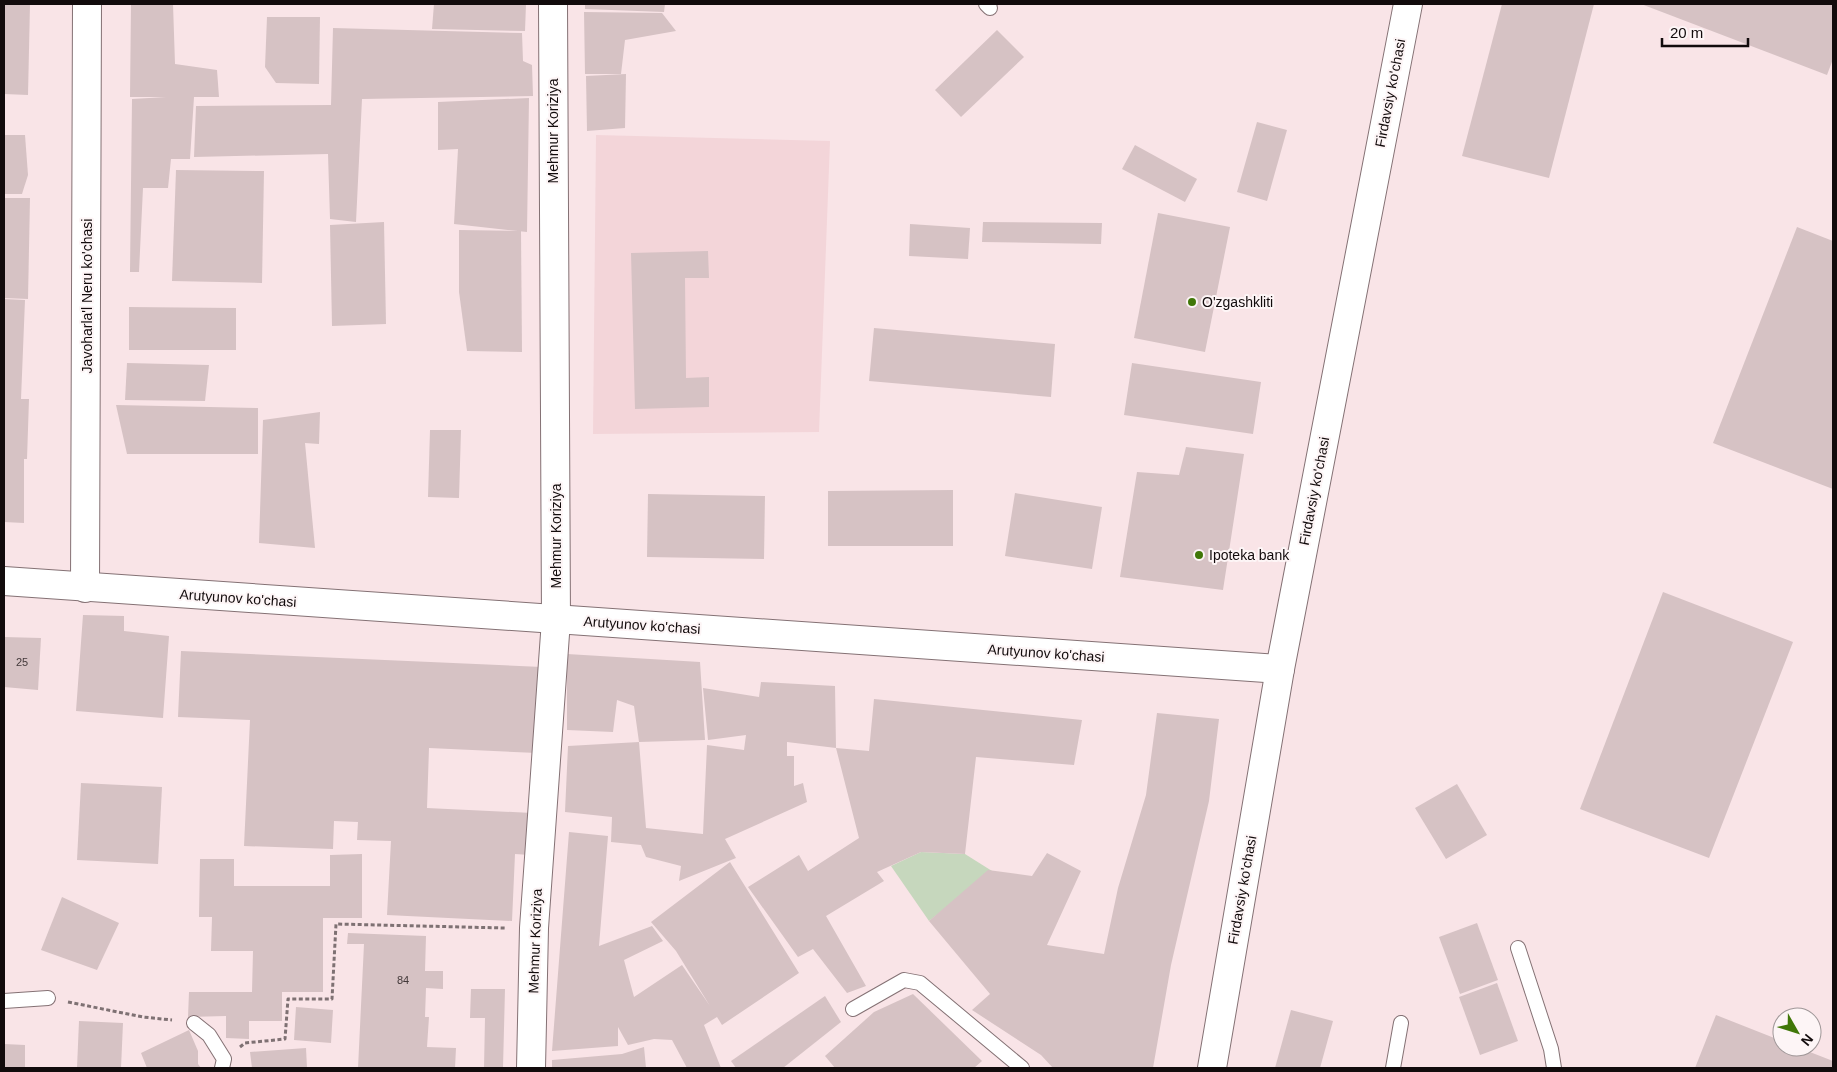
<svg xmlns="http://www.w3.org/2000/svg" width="1837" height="1072" viewBox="0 0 1837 1072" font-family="Arial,sans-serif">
  <rect width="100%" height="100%" fill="#f9e4e7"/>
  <path fill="#f3d5d9" d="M 596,135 L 830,141 L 819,432 L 593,434 Z"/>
  <path fill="#c6d7bd" d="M 921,852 L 965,854 L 992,871 L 929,921 L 891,866 Z"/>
  <g fill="#d6c2c4">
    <path d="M 4,4 L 30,4 L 28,95 L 4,94 Z"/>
    <path d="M 131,4 L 173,4 L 175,64 L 217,70 L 219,97 L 194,97 L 190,159 L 171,159 L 168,188 L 143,188 L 139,272 L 130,272 L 132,99 L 166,97 L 130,97 Z"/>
    <path d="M 434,4 L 526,4 L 525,31 L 432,29 Z"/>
    <path d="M 585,4 L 665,4 L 664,12 L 585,9 Z"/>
    <path d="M 1502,4 L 1594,4 L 1549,178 L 1462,156 Z"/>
    <path d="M 1641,4 L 1833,4 L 1833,59 L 1827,75 Z"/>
    <path d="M 584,12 L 662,13 L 676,31 L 625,40 L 621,74 L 585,74 Z"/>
    <path d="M 267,17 L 320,17 L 319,84 L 276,83 L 265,67 Z"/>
    <path d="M 333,28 L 522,33 L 523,61 L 532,65 L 533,96 L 362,99 L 356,222 L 330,219 L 328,154 L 194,157 L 196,106 L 331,105 Z"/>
    <path d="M 997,30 L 1024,57 L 961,117 L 935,90 Z"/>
    <path d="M 626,74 L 625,128 L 587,131 L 586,76 Z"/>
    <path d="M 529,98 L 527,232 L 454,224 L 458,149 L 438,150 L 438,102 Z"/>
    <path d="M 1257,122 L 1287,130 L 1267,201 L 1237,192 Z"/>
    <path d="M 4,135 L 25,135 L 28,175 L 22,194 L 4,194 Z"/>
    <path d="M 1135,145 L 1197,179 L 1185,202 L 1122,169 Z"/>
    <path d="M 176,170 L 264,171 L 262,283 L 172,281 Z"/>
    <path d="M 4,198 L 30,198 L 28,299 L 4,298 Z"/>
    <path d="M 1158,213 L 1230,227 L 1205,352 L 1134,338 Z"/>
    <path d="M 384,222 L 386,324 L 332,326 L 330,225 Z"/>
    <path d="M 983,222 L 1102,223 L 1101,244 L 982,242 Z"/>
    <path d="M 910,224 L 970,228 L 968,259 L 909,256 Z"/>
    <path d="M 1797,227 L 1833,241 L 1833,489 L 1713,443 Z"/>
    <path d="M 459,230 L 521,231 L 522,352 L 467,351 L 459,292 Z"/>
    <path d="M 708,251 L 709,278 L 685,278 L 686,378 L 709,377 L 709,407 L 635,409 L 631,253 Z"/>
    <path d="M 4,299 L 25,300 L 21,399 L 29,399 L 27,459 L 24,459 L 24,523 L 4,522 Z"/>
    <path d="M 129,307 L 236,308 L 236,350 L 129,350 Z"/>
    <path d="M 874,328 L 1055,344 L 1051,397 L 869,381 Z"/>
    <path d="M 127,363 L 209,365 L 205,401 L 125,400 Z"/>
    <path d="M 1132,363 L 1261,382 L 1253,434 L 1124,415 Z"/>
    <path d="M 116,405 L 258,408 L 258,454 L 127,454 Z"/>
    <path d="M 320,412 L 319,444 L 305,443 L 315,548 L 259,543 L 263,420 Z"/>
    <path d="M 430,430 L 461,430 L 459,498 L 428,497 Z"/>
    <path d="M 1186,447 L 1244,454 L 1223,590 L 1120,577 L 1137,472 L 1179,475 Z"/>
    <path d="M 953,490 L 953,546 L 828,546 L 828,491 Z"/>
    <path d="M 1015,493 L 1102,507 L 1092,569 L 1005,556 Z"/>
    <path d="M 648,494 L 765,496 L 764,559 L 647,557 Z"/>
    <path d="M 1663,592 L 1793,642 L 1709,858 L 1580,809 Z"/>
    <path d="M 83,615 L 124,616 L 124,631 L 169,636 L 163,718 L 76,711 Z"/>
    <path d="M 4,637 L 41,638 L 38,690 L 4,687 Z"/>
    <path d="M 181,651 L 542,667 L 537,753 L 429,748 L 427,808 L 532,813 L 530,855 L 515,854 L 512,921 L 387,915 L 391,841 L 357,840 L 358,822 L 334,821 L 333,849 L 244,846 L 250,720 L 178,717 Z"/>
    <path d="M 567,654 L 700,662 L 705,740 L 639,742 L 646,828 L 703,834 L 707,745 L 744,750 L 746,735 L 708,740 L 703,688 L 759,697 L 761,682 L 835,686 L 836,748 L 787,742 L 787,756 L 794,756 L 794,786 L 803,783 L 807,802 L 725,839 L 736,858 L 679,881 L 681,866 L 646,857 L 641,845 L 611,842 L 612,817 L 565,812 L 568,746 L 639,742 L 634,706 L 617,700 L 613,732 L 567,730 Z"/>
    <path d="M 874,699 L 1082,720 L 1074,765 L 976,757 L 965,854 L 921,852 L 877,872 L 884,881 L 826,916 L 866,986 L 847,993 L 813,949 L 798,957 L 748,887 L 799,855 L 808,871 L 859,838 L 836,748 L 869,751 Z"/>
    <path d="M 1157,713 L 1219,719 L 1209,801 L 1171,965 L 1153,1068 L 1053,1068 L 1041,1055 L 972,1010 L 990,994 L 929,921 L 988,870 L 1032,876 L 1047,853 L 1081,871 L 1047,945 L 1104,954 L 1118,888 L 1146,795 Z"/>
    <path d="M 81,783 L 162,787 L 158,864 L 77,860 Z"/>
    <path d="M 1457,784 L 1487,835 L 1446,859 L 1415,808 Z"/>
    <path d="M 569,832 L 608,836 L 599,946 L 652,926 L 663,941 L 624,960 L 634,997 L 682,965 L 710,1006 L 676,951 L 651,922 L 730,862 L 799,973 L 722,1025 L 717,1017 L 704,1025 L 721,1068 L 687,1068 L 672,1040 L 654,1039 L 628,1045 L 618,1027 L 618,1046 L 552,1051 Z"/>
    <path d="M 362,854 L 362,918 L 323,918 L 323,992 L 282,992 L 282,1021 L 249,1021 L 249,1039 L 226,1038 L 226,1016 L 188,1017 L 189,992 L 252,992 L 253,951 L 211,951 L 212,917 L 199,917 L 200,859 L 234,859 L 234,886 L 330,886 L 330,855 Z"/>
    <path d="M 62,897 L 119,923 L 97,970 L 41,950 Z"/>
    <path d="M 1477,923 L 1498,980 L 1460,994 L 1439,937 Z"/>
    <path d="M 348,933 L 426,936 L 425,971 L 443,971 L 443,989 L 426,988 L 425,1017 L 429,1017 L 427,1047 L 456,1048 L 455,1068 L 358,1068 L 364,944 L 347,944 Z"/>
    <path d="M 1497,983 L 1518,1041 L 1480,1055 L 1459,997 Z"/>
    <path d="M 471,989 L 505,989 L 503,1068 L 484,1068 L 485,1018 L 470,1018 Z"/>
    <path d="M 913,994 L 982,1061 L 974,1068 L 835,1068 L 825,1056 L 874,1012 Z"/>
    <path d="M 825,996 L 841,1022 L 783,1068 L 736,1068 L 731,1061 Z"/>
    <path d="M 296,1007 L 333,1010 L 331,1043 L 294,1040 Z"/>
    <path d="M 1291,1010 L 1333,1021 L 1320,1068 L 1275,1068 Z"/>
    <path d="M 1716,1015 L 1782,1041 L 1782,1047 L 1797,1047 L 1833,1061 L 1833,1068 L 1695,1068 Z"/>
    <path d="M 79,1021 L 123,1023 L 121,1068 L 77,1068 Z"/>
    <path d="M 189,1030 L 198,1051 L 198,1064 L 201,1068 L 147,1068 L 141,1053 Z"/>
    <path d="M 4,1044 L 25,1045 L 25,1068 L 4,1068 Z"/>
    <path d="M 644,1047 L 646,1068 L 552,1068 L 552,1060 L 622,1054 Z"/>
    <path d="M 306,1048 L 307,1068 L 252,1068 L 250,1052 Z"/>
  </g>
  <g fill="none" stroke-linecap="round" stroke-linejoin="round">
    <defs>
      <g id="lane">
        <path d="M 986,4 L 990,8"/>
        <path d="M 1518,948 L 1551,1049 L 1554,1068"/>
        <path d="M 4,1001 L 48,998"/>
        <path d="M 853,1009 L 904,980 L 920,983 L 1022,1068"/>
        <path d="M 194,1023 L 209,1035 L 224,1059 L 222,1068"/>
        <path d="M 1393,1068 L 1401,1023"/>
      </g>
      <g id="street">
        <path d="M 4,581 L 1280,669"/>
        <path d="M 85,588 L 87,4"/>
        <path d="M 531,1068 L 534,928 L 556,620 L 553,4"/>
      </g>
      <path id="secondary" d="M 1212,1068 L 1280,669 L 1408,4"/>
    </defs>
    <use href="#lane" stroke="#847174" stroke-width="16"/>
    <use href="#street" stroke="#847174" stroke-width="30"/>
    <use href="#secondary" stroke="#847174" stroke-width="30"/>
    <g stroke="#7e7173" stroke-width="3" stroke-dasharray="4 2.5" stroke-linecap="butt">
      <path d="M 68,1002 L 143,1017 L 172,1020"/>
      <path d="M 240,1047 L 245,1043 L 285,1039 L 288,999 L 332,999 L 336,924 L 505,928"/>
    </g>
    <use href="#lane" stroke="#fff" stroke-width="14"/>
    <use href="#street" stroke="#fff" stroke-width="28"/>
    <use href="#secondary" stroke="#fff" stroke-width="28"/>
  </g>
  <g fill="#407708" stroke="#fdf5f6" stroke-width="2">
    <circle cx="1192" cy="302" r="5"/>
    <circle cx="1199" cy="555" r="5"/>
  </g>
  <g text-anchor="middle" stroke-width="4" stroke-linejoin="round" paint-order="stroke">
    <g font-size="11" fill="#43393a">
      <text x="22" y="666">25</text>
      <text x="403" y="984">84</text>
    </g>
    <g font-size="14" fill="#120b0c" stroke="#fdf5f6">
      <text transform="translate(1390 93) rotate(-79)" y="5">Firdavsiy ko'chasi</text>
      <text transform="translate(553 131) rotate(-90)" y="5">Mehmur Koriziya</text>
      <text transform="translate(87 296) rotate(-90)" y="5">Javoharla'l Neru ko'chasi</text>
      <text transform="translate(1314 491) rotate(-79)" y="5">Firdavsiy ko'chasi</text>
      <text transform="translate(556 536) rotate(-90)" y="5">Mehmur Koriziya</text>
      <text transform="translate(238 598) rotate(4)" y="5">Arutyunov ko'chasi</text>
      <text transform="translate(642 625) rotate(4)" y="5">Arutyunov ko'chasi</text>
      <text transform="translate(1046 653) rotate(4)" y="5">Arutyunov ko'chasi</text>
      <text transform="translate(1242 890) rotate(-80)" y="5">Firdavsiy ko'chasi</text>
      <text transform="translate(535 941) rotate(-88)" y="5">Mehmur Koriziya</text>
    </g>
    <g font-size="14" fill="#120b0c" stroke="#fdf5f6" text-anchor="start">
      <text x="1202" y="307">O'zgashkliti</text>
      <text x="1209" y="560">Ipoteka bank</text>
    </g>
  </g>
  <rect width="1837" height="1072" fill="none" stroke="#120b0c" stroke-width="10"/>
  <g transform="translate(1797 1032) rotate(129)"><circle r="24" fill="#fdf5f6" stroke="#9f9798"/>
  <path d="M0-4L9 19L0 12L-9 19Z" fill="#407708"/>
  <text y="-8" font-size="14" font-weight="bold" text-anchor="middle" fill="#120b0c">N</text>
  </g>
  <path d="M1662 38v8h86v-8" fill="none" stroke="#120b0c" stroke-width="2.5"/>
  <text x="1670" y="38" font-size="15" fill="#120b0c" stroke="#fdf5f6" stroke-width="4" paint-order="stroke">20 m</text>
</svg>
